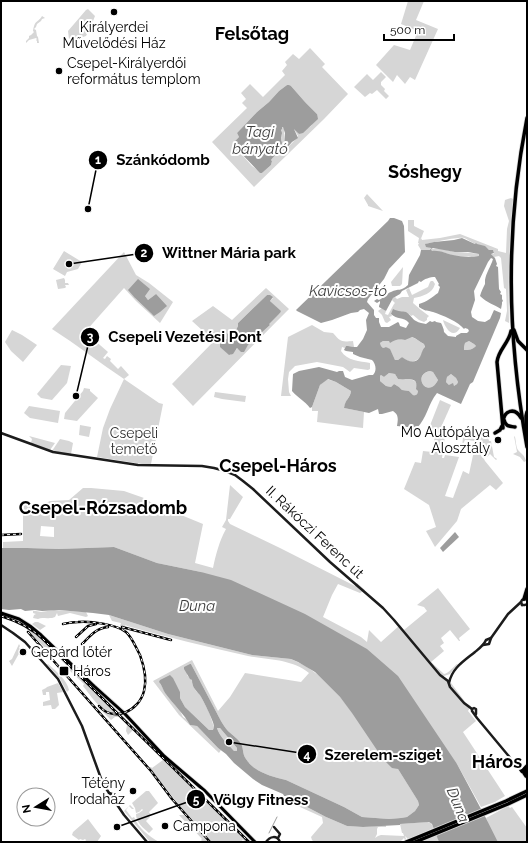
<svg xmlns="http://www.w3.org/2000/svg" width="528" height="843" viewBox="0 0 528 843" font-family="Raleway,sans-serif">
  <rect width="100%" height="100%" fill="#fff"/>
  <g fill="#d6d6d6" fill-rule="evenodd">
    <path d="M 408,1 L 424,1 L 416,20 L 438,29 L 415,80 L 410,77 L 405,84 L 397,75 L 393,82 L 376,65 L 394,45 L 410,50 L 418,31 L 401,24 Z"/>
    <path d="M 88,9 L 95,16 L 88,34 L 87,34 L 86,36 L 77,39 L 69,39 L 68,31 L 86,10 Z"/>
    <path d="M 42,16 L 45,18 L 42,19 L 41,21 L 37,24 L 36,27 L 34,29 L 36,30 L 37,36 L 38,37 L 39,43 L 37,43 L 37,41 L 36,40 L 37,39 L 36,38 L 29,40 L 26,43 L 26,41 L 29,38 L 29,36 L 31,35 L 34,32 L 33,31 C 35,19 38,23 42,16 Z"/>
    <path d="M 310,48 L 325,64 L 322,67 L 348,94 L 324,119 L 254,187 L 212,142 L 247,108 L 242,103 L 246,99 L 241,93 L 250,84 L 263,97 L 285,75 L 282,71 L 287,65 L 285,62 L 293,54 L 299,59 ZM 287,85 L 291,86 L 305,102 L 317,114 L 317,115 L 311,126 L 299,134 L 295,129 L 294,129 L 298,136 L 297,138 L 286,149 L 285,149 L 284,129 L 283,126 L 282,127 C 280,132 282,137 282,143 C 282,150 275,155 271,160 L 272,161 L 271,165 L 262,173 L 252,166 L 234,146 L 233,143 L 239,137 L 237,133 L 257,112 L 269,102 L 279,91 Z"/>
    <path d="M 381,72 L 386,77 L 381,82 L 381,85 L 385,89 L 384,91 L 389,96 L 386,99 L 377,90 L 372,94 L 370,93 L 365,97 L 354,87 L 367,74 L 373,80 Z"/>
    <path d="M 367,194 L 383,211 L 368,206 L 368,205 L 364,198 Z"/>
    <path d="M 511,198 L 513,199 C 509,241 508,282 509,323 L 505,321 L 507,311 L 506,289 L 504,288 L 501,258 L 499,256 L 494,257 L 491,254 L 494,254 L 493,250 L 489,250 C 485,246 480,246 475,244 C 471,242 467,239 464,238 C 458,237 433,242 426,244 L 431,249 C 440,247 448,251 457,252 C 464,252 471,253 479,254 L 479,256 L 455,256 L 442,252 L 432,251 L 431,249 L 430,250 L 421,250 L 418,245 L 419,243 L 418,243 L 419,238 L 408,231 L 408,220 L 414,220 L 414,226 L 424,231 L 420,241 L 421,238 L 422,240 L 440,238 L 460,234 L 498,249 L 498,251 L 506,253 L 507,229 L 509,221 L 504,206 L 505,200 Z"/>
    <path d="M 64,251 L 82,262 L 78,269 L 67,272 L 65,276 L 53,269 Z"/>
    <path d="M 124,252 L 136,275 L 149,283 L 173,302 L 160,323 L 136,301 L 124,288 L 85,332 L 108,352 L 103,358 L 105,359 L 107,356 L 111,359 L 110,361 L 118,369 L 121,366 L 129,375 L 124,379 L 159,403 L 163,404 L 151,464 L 142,464 L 97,457 L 103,428 L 110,409 L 124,379 C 100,363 77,345 52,329 ZM 156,294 L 152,314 L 135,298 L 145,296 L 148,300 Z"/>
    <path d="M 403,267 L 402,284 L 400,286 L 392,286 L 391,282 Z"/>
    <path d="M 64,278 L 65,280 L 65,283 L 68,283 L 69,285 L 65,285 L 66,287 L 65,288 L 58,289 L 56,280 Z"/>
    <path d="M 431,281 L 433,281 L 435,284 C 432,294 423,296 414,298 L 413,303 L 421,310 L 429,316 L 427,318 L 427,320 L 424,322 L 419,320 L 413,315 L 411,316 L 409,314 L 391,314 L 392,316 L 389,317 L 391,320 L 387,323 L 385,322 L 382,315 L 378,311 L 382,308 L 386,311 L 385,314 L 388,315 L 394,304 L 395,303 L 392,300 L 393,298 L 395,297 L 397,299 L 402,297 L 409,297 L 406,290 L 409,288 L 412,295 L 428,287 L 430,282 Z"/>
    <path d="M 266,288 L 289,309 L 193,406 L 172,384 L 214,341 L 192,321 L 213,306 L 232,320 ZM 267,295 L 273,298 L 270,301 L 280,311 L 280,313 L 268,324 L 270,325 L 248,345 L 245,349 L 238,348 L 230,355 L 221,347 L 221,343 L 224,340 L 227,339 L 227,334 L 236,330 L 238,326 L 238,323 Z"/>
    <path d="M 443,320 L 460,328 C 453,340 445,328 443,320 Z"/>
    <path d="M 312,325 L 324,332 L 333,333 C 341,342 341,342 353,341 L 354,347 L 348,346 L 346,346 L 345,348 L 342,347 L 341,351 C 347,361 360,361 370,363 L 370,369 L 368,370 L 354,368 L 350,372 L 343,367 L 317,362 L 295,366 L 289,372 L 288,379 L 289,392 L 291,396 L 281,396 L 288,337 Z"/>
    <path d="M 12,330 L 22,335 L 37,345 L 23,362 L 11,351 L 5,342 Z"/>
    <path d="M 411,337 C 416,338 420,342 424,344 L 425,348 L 421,355 L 420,358 C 412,363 409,363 402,357 L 398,360 L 395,360 L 391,352 L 386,347 L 383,348 L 381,346 L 380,343 L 383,341 L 389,341 Z"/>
    <path d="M 469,341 L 474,344 L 476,346 C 472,350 469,350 464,350 L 464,347 L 465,343 Z"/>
    <path d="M 61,365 L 71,366 L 67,383 L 52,400 L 41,398 L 37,394 Z"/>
    <path d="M 430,371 L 433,372 L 438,380 C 428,400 411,375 430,371 Z"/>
    <path d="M 389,373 L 395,374 L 398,379 C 410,381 418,375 418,393 L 416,395 L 413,395 L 409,391 L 402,390 L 399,387 L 394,384 L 391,387 L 386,386 L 380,381 L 380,376 L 381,375 L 384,377 Z"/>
    <path d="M 451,374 L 456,378 L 458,382 L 457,384 L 454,386 L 449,385 L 446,382 L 447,377 Z"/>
    <path d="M 327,379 L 336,382 L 351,391 C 350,398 345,400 344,408 L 364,412 L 363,428 L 317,422 L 318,411 L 312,411 L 312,407 L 320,385 Z"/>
    <path d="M 84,388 L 90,389 L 90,391 L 98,398 L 77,421 L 64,419 L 65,413 L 83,391 Z"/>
    <path d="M 215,392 L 246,396 L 245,402 L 222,399 L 214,397 Z"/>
    <path d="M 440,400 L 451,405 L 438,434 L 427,433 Z"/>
    <path d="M 29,406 L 60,411 L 58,423 L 30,418 L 24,413 Z"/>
    <path d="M 80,425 L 91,427 L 89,437 L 79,435 Z"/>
    <path d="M 487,434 L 489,441 L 491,441 L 494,457 L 497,459 L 496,460 L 490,454 L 487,457 L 482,451 L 481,456 L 484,459 L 485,461 L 503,483 L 496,490 L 490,485 L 461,509 L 457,521 L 435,547 L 426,531 L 436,527 L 429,505 L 404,489 L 415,462 L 421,463 L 423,451 L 432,452 L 435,435 L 445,436 L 442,458 L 444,458 L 445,455 L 459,457 L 445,496 L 453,498 L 463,471 L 469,474 L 476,441 L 465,440 L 463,444 L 464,447 L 462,448 L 463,437 L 478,436 Z"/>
    <path d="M 29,436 L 55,443 L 50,450 L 31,443 L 32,439 Z"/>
    <path d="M 514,436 L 515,437 C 516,441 516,447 518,450 C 522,455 524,454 526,461 L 524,462 L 520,457 L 513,454 L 517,452 Z"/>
    <path d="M 60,439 L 69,441 L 73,443 L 71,454 L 52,451 Z"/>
    <path d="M 230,485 L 243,497 L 230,519 L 228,519 L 228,521 L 230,524 L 280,548 L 355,586 L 357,583 L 365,590 L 360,593 L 338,584 L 332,595 L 323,617 L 361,637 L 367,642 L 369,630 L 381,642 L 400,625 L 404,630 L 427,611 L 424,607 L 417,605 L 438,588 L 470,629 L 459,638 L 460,641 L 459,641 L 450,630 L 441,638 L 444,643 L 440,646 L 444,651 L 431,662 L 444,674 C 449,673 453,667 457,664 L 458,664 L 450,674 L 444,676 L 443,678 L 446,679 L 448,684 L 451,683 L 466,703 L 471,706 L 468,711 L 476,721 L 463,732 L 505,796 L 495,802 L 481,807 L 457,764 L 201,572 L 157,563 L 114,547 L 59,549 L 27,548 L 3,548 L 3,542 L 23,541 L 23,502 L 44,509 L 44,504 L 50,501 L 69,500 L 83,488 L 91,488 L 124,491 L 144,498 L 152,503 L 203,524 L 195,563 L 213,568 C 216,554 219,542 226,529 L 222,527 L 226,520 ZM 41,526 L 54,527 L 54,537 L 40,536 Z"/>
    <path d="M 54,610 L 86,612 L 88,616 L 86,617 L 70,613 L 58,616 L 57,613 L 55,617 C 53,618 51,618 50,618 C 46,619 42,617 38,619 L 33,618 L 34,615 L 36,614 L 33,613 L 33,611 L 36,611 L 41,612 Z"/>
    <path d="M 109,615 L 168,634 L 252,655 L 291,659 L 306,666 L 318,675 L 340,697 L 398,769 L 418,801 L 419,805 L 415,811 L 407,817 L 401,818 L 389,819 L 362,817 L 344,807 L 286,780 C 272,777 254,772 246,759 C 242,754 244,747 240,742 C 237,738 232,735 228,731 C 225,728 223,724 221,721 L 191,664 L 187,675 L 192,680 L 192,684 L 196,691 L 199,693 L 209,712 L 214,727 L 213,730 L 209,730 L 185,707 L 180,698 L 180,692 L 159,682 L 162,686 L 165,693 L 180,711 L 183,717 L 188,720 L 190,725 L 197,726 L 218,748 L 221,750 L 219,753 L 179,715 L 153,681 L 192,660 L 218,711 L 230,697 L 245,673 L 301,682 L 309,673 C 292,659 269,660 248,656 C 207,647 167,637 127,626 L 126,625 L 123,627 L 120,626 L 121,623 L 112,621 Z"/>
    <path d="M 35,622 L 38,622 L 46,626 L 40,630 L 32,624 Z"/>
    <path d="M 27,628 L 44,640 L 116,714 C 102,714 91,696 83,686 L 84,684 L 69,670 L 69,668 L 52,651 L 51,651 L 56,657 L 50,653 L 27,630 Z"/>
    <path d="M 19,644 L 20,646 L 19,648 L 21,650 L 12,666 L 9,661 L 12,659 Z"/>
    <path d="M 47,664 L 48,664 C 56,671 67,680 69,690 L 67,692 L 60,679 Z"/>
    <path d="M 58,683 L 63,692 L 57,693 L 59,705 L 55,709 L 52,709 L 51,705 L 43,706 L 43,702 L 50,700 L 49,692 L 46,692 L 46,695 L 43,695 L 42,690 L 46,688 L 47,687 Z"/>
    <path d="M 102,711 L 109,714 L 118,715 L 133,730 L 128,735 L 126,731 L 127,725 L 119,717 L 115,717 L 111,720 Z"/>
    <path d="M 217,728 L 220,728 L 237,748 L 237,751 L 234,751 C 228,744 219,736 217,728 Z"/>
    <path d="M 163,760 L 202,797 L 247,842 L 246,842 L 243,840 L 240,842 L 212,842 L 209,840 L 186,814 L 149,767 L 151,767 L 152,768 Z"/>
    <path d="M 146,791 L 149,791 L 158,803 L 149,812 L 151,815 L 149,816 L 150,817 L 146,821 L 153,829 L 149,833 C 143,828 136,822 136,814 L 139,813 L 143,810 L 142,809 L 139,812 L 136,813 L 135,808 L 132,803 Z"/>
    <path d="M 290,798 L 326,817 L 347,826 L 363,827 L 386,825 L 386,827 L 378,827 L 377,829 L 377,834 L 375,838 L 378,836 L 381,835 L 404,836 L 403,833 L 402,833 L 400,824 L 427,822 C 431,822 432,825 434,828 L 408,839 L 405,836 L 406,839 L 405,840 L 404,838 L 400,842 L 314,842 L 312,840 L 311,837 L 323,823 L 322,817 L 300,807 L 287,804 Z"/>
    <path d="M 129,806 L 126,810 L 132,818 L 134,817 C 139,829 149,836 159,842 L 150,842 L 124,811 L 130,805 L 134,809 L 132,809 Z"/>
    <path d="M 508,806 L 510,808 L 512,807 L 527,828 L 527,838 L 526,839 L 527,842 L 498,842 L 486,818 Z"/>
    <path d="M 179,815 L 184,815 L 208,842 L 203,842 L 201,840 L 202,839 L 191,827 L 190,827 Z"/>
    <path d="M 88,819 L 97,831 L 101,836 L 97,842 L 85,842 L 86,840 L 85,839 L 83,840 L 80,839 L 79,840 L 72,835 L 73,832 Z"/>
    <path d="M 437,835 L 439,842 L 421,842 Z"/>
  </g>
  <g fill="#9d9d9d" fill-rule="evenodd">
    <path d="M 287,85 L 289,85 L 291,86 L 305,102 L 317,114 L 318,119 L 303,133 L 299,134 L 294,129 L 298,138 L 292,142 L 286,149 L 285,149 L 284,148 L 285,133 L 283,127 L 282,127 L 282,129 L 281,130 L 282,133 C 281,136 281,139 282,143 C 282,150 275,155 271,160 L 272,161 L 271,165 L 262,173 L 260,173 L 234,146 L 233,143 L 239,137 L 237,133 L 257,112 L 269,102 L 279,91 Z"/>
    <path d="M 390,218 L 394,218 L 402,221 L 404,226 L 405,252 L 389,269 L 384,279 L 368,299 L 367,302 L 374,310 L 374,315 L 376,318 L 379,318 L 379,322 L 381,327 L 389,327 L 398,322 L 399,323 L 400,326 L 406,328 L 409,323 C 403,316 397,320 391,314 L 393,309 C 399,312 402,311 406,312 C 411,315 412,319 416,321 C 419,323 423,323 426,324 L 430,321 L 432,322 L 435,321 L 436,322 L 441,323 C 442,325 444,329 444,332 L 448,336 L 456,337 L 456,336 L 461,333 L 467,333 L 469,331 L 468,329 L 465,328 L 464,329 C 459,322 442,315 433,312 C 427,310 426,312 419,307 L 419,304 C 427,302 432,297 438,293 L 440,287 L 438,285 L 439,284 L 435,277 C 430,277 424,279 421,282 L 419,281 L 418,283 L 402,291 L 400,294 L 393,298 L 386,311 L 379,307 L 379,306 L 380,303 L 380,301 L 377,303 L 374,301 L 377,299 L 379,300 C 384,298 387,293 391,292 C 399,288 400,292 408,285 L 409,275 L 420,255 L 421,250 L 430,250 L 431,248 L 426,247 L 425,244 L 434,242 L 454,240 L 462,238 L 475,244 L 476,243 L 477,244 L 485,246 L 489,250 L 493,250 L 494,253 L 491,254 L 495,258 L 497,264 L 496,266 L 498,267 L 499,289 L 501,292 L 500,294 L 502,295 L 502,299 L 503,301 L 502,302 L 502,304 L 501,309 C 493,304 487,303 480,296 C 481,292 483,288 485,284 C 485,283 485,282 485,280 C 486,273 491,266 493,259 L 491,258 L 488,262 L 474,291 L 475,300 L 471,312 L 472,317 L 478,321 L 485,322 L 490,319 L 494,310 L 501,313 L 500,318 L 473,382 L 470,384 L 461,404 L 437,393 C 428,404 427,418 417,428 L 397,426 C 398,419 399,415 393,411 L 382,414 L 379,414 L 378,409 L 369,413 L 344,408 C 345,399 350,399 351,391 L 336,382 L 328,379 L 320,385 L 312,407 L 310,408 C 305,401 297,397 292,391 L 293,374 L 299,371 L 319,367 L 337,372 L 339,371 L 343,371 L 345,377 L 352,380 L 369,375 L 373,375 C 377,371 376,364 372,360 L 360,357 L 353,354 L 353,352 L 346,351 L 344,350 L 346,346 L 348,346 L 354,347 L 357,347 L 363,339 L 367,330 L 366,320 L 369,313 L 364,309 L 360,310 L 358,312 L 351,313 L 332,320 L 321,323 L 297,311 L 296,310 L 388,221 ZM 433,248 L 455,252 L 468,252 L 479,254 L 479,256 C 472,257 461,257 453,255 C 447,254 440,250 432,251 L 431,249 ZM 412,337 C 416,338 420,342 424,344 L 425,347 C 422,350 422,353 420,357 C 416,364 408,362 402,357 L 398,360 L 395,360 L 390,349 L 386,347 L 383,348 L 381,346 L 380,343 L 383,341 L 389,341 L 390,343 C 394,340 401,338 405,340 ZM 469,341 L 474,344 L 476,346 C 472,350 469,350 464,350 L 464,347 L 465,343 ZM 430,371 L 433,372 L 438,380 C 428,400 411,375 430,371 ZM 389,373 L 395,374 L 398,379 C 406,381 419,375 416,389 L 418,391 C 418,394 416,396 413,395 L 409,391 L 402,390 L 399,387 L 394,384 L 391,387 L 386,386 L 380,381 L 380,376 L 381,375 L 384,377 ZM 451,374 L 456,378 L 458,382 L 457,384 L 454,386 L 453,383 L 449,385 L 446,382 L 447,377 Z"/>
    <path d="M 138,279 L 150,289 L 145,296 L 148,300 L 156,294 L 167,306 L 160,312 L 154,316 L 135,298 L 128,290 Z"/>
    <path d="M 267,295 L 270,295 L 273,297 L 270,301 L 281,311 L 280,313 L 269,324 L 270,325 L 248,345 L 244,352 L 241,352 L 237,348 L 233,354 L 229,355 L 220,347 L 220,343 L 224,340 L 227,339 L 227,334 L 232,330 L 236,330 L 238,326 L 238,323 Z"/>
    <path d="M 455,532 L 459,537 L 443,552 L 440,548 Z"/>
    <path d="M 114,547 L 157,563 L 201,572 L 231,580 L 305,614 L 367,649 L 398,676 L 457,764 L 488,822 L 498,842 L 439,842 L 432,824 L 429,822 L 400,824 L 400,825 L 363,827 L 347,826 L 326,817 L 286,796 L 284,796 L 283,794 L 262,785 L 253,779 L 234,763 L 226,754 L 218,748 L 197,726 L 190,725 C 185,715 173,704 165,693 C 163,690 162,685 159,682 L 160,680 L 170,675 L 173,678 L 180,692 L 180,698 L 185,707 L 209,730 L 213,730 C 213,729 214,728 214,726 C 214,722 202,697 199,694 C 195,689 192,687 192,680 L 190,679 L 184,669 L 184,667 L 190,664 L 191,664 L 221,721 C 223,724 225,728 228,731 C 232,735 237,738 240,742 C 244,747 242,754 246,759 C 254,772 272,777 286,780 L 344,807 L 362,817 L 389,819 L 401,818 L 407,817 L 415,811 L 419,805 L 418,801 L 398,769 L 392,768 L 383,759 L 352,713 L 340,697 L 315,672 L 298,662 L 291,659 L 252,655 L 168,634 L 109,615 L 93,613 L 59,610 L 42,611 L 35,610 L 25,611 L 21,609 L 9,610 L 1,609 L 1,548 L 27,548 L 59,549 ZM 217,728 L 220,728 L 237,748 L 237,751 L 234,751 C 228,744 219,736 217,728 Z"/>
  </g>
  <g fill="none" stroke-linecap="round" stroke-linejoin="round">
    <path stroke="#9d9d9d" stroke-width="1" d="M 269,833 L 277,817"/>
    <defs>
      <path id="primary" d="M 1,613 L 19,619 L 30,626 L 41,635 L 94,686 L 125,714 L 164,756 L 205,791 L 255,842"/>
      <g id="trunk">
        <path d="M 527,118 C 505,230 507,335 527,447"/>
        <path d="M 514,330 L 518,341 L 527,350"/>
        <path d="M 504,420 C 506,427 509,426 515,427"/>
        <path d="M 503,422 C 504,410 515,407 521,418"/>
        <path d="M 503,428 L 497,362 C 498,350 509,343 511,331"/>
        <path d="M 526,429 L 526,416 L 527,412"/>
        <path d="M 495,433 L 500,430 L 502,426"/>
        <path d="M 524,599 L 527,589"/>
        <path d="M 525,770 L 524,773 L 526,776"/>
        <path d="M 522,771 L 527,766"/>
        <path d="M 406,842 L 506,801 L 527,791"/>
        <path d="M 415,842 L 508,804 L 527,795"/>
      </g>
    </defs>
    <use href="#primary" stroke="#dbdbdb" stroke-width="4.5"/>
    <use href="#trunk" stroke="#dbdbdb" stroke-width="5"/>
    <g stroke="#1c1c1c" stroke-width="2.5">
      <path d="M 1,433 L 53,452 L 138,465 L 202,466 L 214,468 L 225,471 L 235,475 L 243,481 L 253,489 L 330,562 L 383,608 L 394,620 L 440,675 L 448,681 L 450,687 L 464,703 L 472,709"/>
      <path d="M 522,605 L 521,602 L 522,600 L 525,599 L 527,600"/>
      <path d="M 522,605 L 525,605 L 527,604"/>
      <path d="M 1,625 L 13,633 L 25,642 L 58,679 L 82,726 L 103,784 L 124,815 L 147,842"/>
      <path d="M 483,645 L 489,644 L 491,638 L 508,614 L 521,602"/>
      <path d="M 449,683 C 452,668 464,661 475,652 C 480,648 484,645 486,640 L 491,638"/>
      <path d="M 472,709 L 472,711 L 477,718 L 522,772"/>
      <path d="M 472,709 L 474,708 L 476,709 L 476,714"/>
      <path d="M 109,793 L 112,794 L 115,794 L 114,800"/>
      <path d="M 274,827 L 280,834 L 278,838"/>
      <path d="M 266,842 C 270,836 277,835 280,842"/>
    </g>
    <use href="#primary" stroke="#000" stroke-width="3"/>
    <use href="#trunk" stroke="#000" stroke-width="3.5"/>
    <defs>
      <g id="rail">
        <path d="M 1,535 L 21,534"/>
        <path d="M 1,616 C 17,621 32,628 44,640 L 117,713 L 249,842"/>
        <path d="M 63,624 C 68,623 73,622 78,622 C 90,621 116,624 126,632 C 132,637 136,648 140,655 C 144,666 147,680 144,691 C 139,711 114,723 99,706"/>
        <path d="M 122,627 L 171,640"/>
        <path d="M 28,632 L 151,771 L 172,799 L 210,842"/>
        <path d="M 76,637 L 88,626 L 96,624"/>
        <path d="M 82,644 C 90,636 96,628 108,627"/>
      </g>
    </defs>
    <use href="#rail" stroke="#000" stroke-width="2.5"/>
    <use href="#rail" stroke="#fff" stroke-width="1" stroke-dasharray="3" stroke-linecap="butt"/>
  </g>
  <g fill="#000" stroke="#fff" stroke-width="1.5">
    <circle cx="114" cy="12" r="4"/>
    <circle cx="59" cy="71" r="4"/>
    <circle cx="498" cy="440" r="4"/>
    <circle cx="23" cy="652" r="4"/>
    <rect x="59" y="666" width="10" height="10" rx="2"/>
    <circle cx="133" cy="791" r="4"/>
    <circle cx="165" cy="826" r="4"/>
  </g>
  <g text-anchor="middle" stroke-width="4" stroke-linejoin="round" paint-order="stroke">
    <g font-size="14" fill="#000" stroke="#fff" text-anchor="start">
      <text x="114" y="32" text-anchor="middle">Királyerdei<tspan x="114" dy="16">Művelődési Ház</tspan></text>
      <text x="67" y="68">Csepel-Királyerdői<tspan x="67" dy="16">református templom</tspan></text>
      <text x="490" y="437" text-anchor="end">M0 Autópálya<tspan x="490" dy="16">Alosztály</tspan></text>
      <text x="31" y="657">Gepárd lőtér</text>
      <text x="73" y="676">Háros</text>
      <text x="125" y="788" text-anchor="end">Tétény<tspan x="125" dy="16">Irodaház</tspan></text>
      <text x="173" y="831">Campona</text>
    </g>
    <g font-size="14" fill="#2d2d2d" stroke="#fff">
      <text x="134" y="438">Csepeli<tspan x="134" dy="16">temető</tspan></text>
    </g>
    <g font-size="14" fill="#000" stroke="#fff">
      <text transform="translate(315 532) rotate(43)" y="5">II. Rákóczi Ferenc út</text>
    </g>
    <g font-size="15" font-style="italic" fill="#3e3e3e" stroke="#fff">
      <text x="260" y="137">Tagi<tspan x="260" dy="17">bányató</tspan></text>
      <text x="348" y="296">Kavicsos-tó</text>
      <text x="197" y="611">Duna</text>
      <text transform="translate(458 805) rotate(68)" y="5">Duna</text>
    </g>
    <g font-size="18" font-weight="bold" fill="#000" stroke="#fff">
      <text x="252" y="40">Felsőtag</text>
      <text x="425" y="178">Sóshegy</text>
      <text x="278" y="472">Csepel-Háros</text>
      <text x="103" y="514">Csepel-Rózsadomb</text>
      <text x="497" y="768">Háros</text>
    </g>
  </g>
  <path fill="none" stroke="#000" stroke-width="1.5" d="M88 209L98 160M69 264L144 253M76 396L90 337M229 742L307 754M117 827L196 799"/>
  <g fill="#000" stroke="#fff" stroke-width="1.5">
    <circle cx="88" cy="209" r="4"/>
    <circle cx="69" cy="264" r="4"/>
    <circle cx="76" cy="396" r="4"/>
    <circle cx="229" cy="742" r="4"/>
    <circle cx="117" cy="827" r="4"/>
    <circle cx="98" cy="160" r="10"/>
    <circle cx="144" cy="253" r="10"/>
    <circle cx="90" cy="337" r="10"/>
    <circle cx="307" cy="754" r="10"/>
    <circle cx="196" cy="799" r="10"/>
  </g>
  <g font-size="12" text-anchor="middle" font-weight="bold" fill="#fff">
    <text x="98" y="164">1</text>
    <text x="144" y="257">2</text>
    <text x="90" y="341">3</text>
    <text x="307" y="759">4</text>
    <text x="196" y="804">5</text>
  </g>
  <g font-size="15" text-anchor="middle" font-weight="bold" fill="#000" stroke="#fff" stroke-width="4" stroke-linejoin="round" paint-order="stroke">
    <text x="163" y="165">Szánkódomb</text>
    <text x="229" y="258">Wittner Mária park</text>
    <text x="185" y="342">Csepeli Vezetési Pont</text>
    <text x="383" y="760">Szerelem-sziget</text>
    <text x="261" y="805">Völgy Fitness</text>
  </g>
  <rect width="528" height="843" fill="none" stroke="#000000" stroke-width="4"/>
  <g transform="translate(36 807) rotate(259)"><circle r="19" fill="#ffffff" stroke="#999999"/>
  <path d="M0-3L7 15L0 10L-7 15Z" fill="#000000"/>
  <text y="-6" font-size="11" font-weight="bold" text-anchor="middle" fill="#000000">N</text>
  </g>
  <path d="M384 34v6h70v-6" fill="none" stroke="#000000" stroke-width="2"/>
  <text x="390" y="34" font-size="12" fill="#000000" stroke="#ffffff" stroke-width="3" paint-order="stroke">500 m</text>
</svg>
